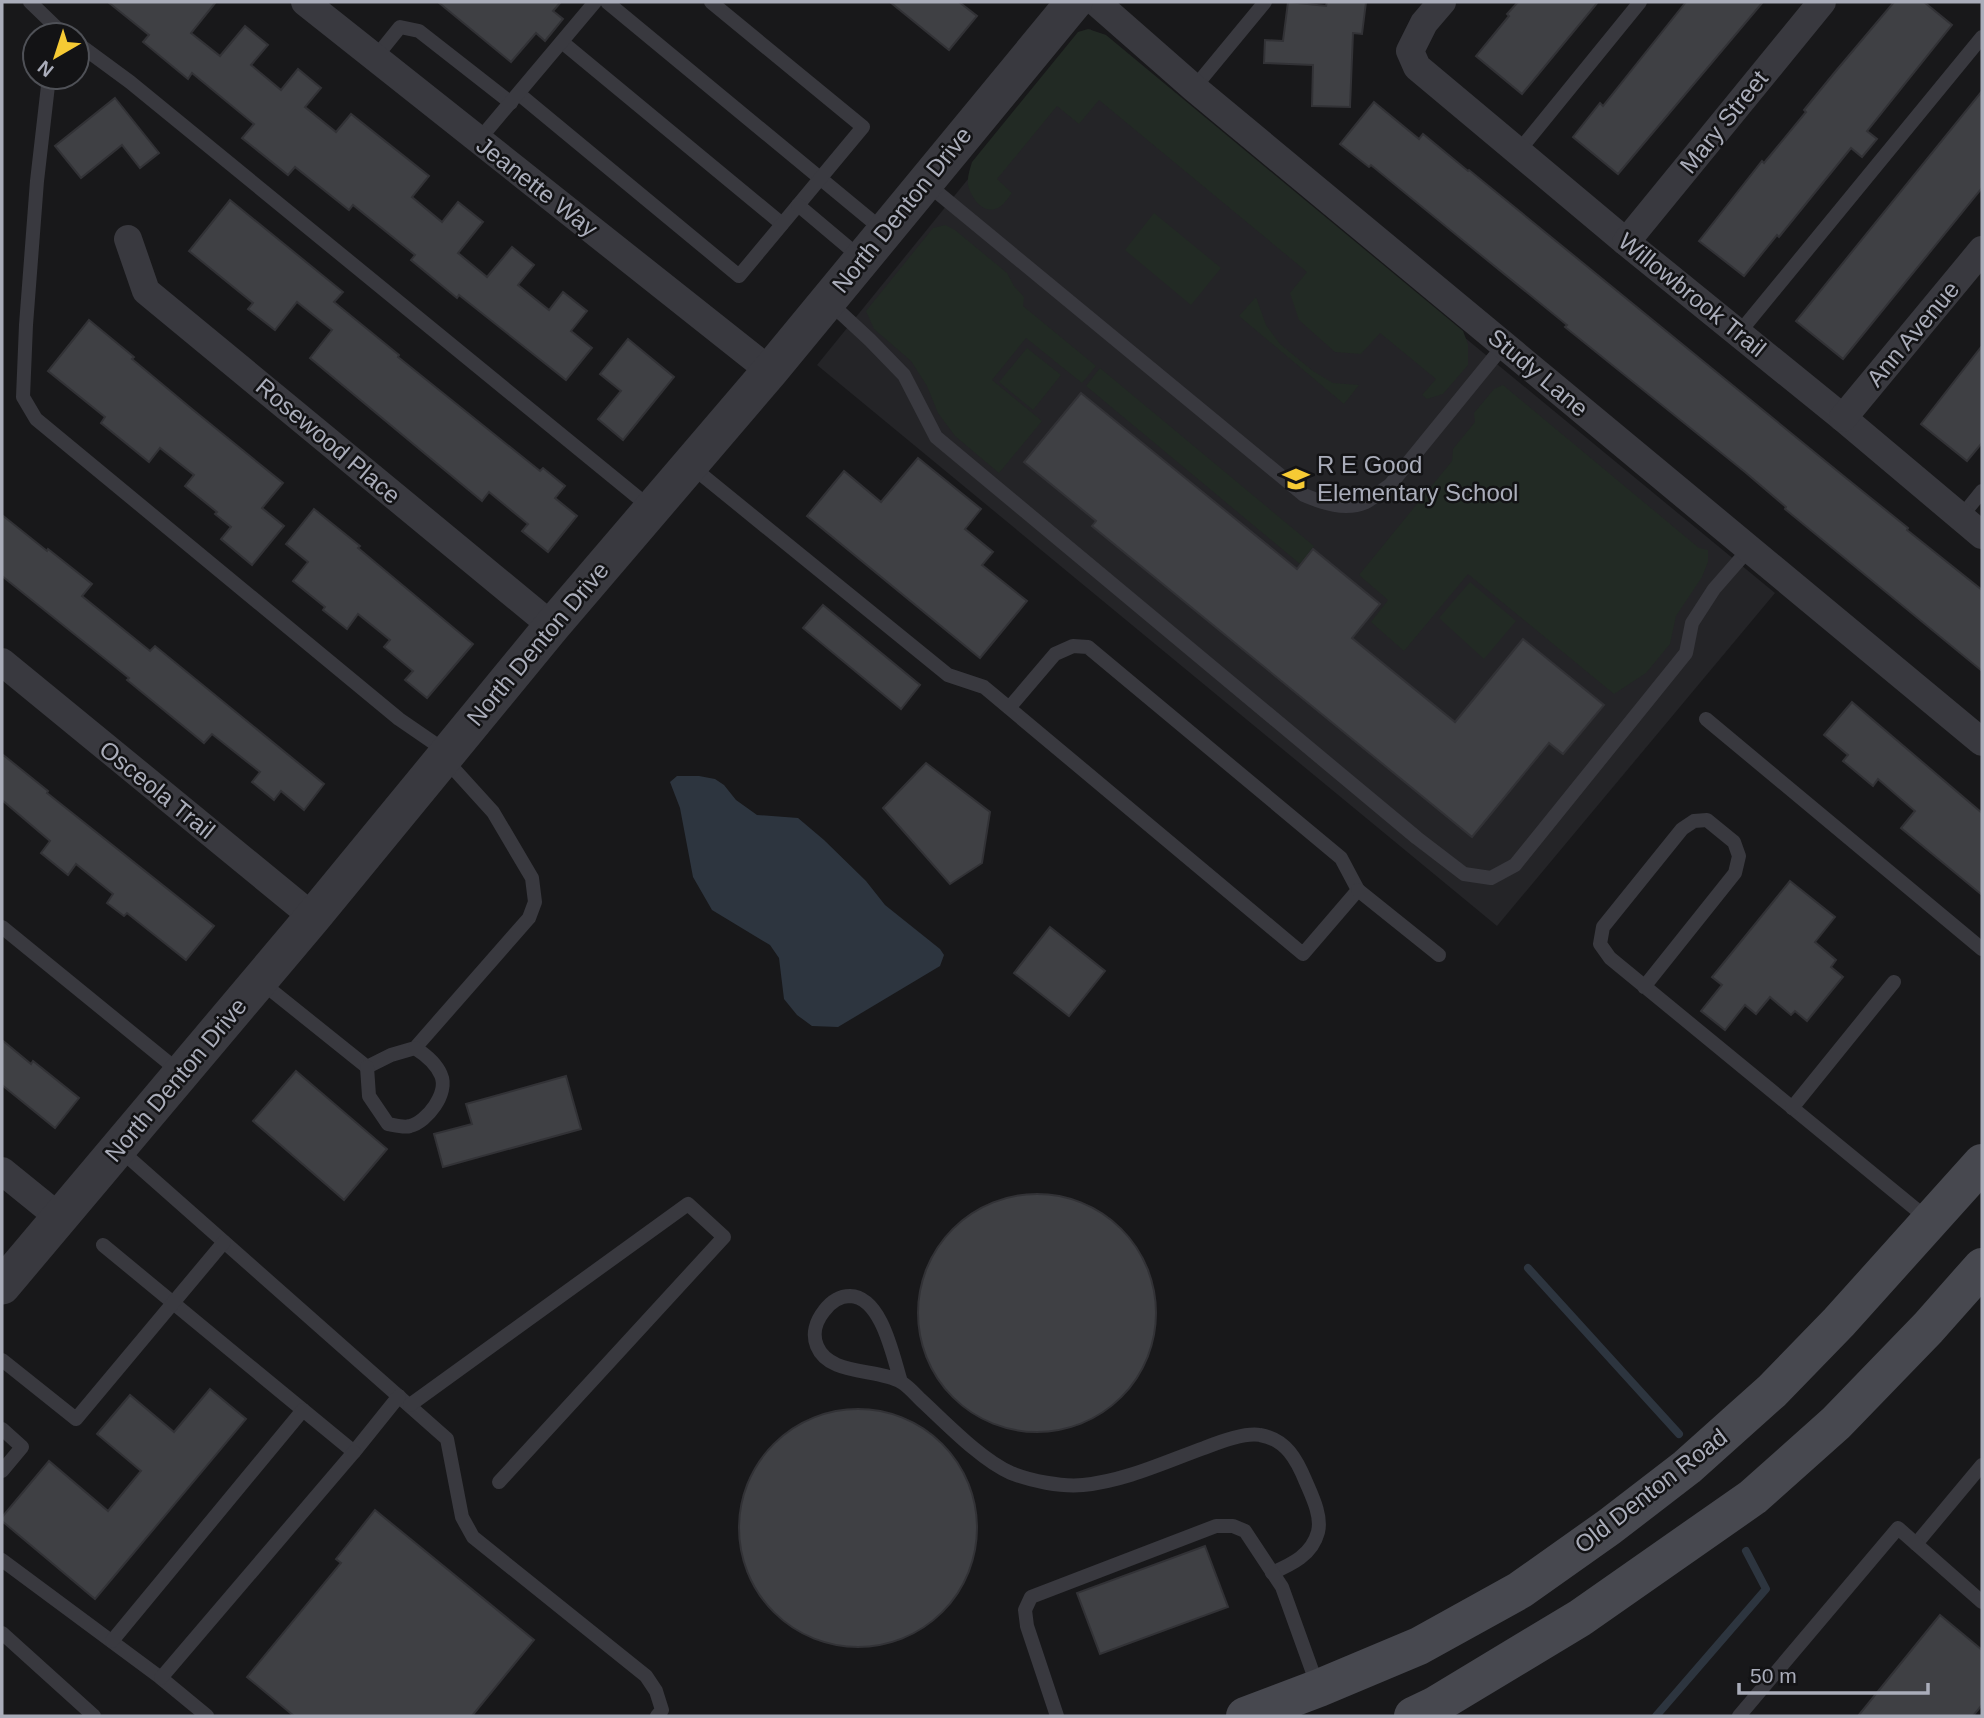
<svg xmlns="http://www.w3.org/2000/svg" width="1984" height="1718" viewBox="0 0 1984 1718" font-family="Helvetica,sans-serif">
  <rect width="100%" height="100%" fill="#18181a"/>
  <path fill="#242427" d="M 1090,29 L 1775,593 L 1497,926 L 817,365 Z"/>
  <g fill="#222a24">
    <path d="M 1088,29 L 1106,35 L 1463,331 L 1468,344 L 1468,365 L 1443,394 L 1427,399 L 1422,395 L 1436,379 L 1380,333 L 1361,354 L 1335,352 L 1299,320 L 1290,293 L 1307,272 L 1099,100 L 1079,124 L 1057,106 L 997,179 L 1012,193 C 1009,197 1005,203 1001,206 C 985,218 971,198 968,185 C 967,177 970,169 972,162 L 1078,32 Z"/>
    <path d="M 1154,213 L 1221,268 L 1191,305 L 1125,250 Z"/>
    <path d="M 945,225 L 955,230 L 1007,273 L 1014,286 L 1024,297 L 1023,306 L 1096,366 L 1082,383 L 1026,338 L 992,380 L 1042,421 L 999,473 L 955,436 L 938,413 L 927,386 L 911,361 L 874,329 L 866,311 L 933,228 Z"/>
    <path d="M 1256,297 L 1266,325 L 1280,344 L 1313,371 L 1333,383 L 1359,385 L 1344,404 L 1239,316 Z"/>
    <path d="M 1027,348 L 1061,375 L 1033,410 L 999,382 Z"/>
    <path d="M 1100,368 L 1314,546 L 1300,564 L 1086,386 Z"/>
    <path d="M 1503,385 L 1699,548 L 1708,550 L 1708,562 L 1702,577 L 1676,616 L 1670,644 L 1646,673 L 1614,694 L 1468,574 L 1404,651 L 1371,622 L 1388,600 L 1359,575 L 1452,461 L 1453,449 L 1475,422 L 1474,413 L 1494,389 Z"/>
    <path d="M 1470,582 L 1516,621 L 1484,659 L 1439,618 Z"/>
  </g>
  <path fill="#2d353f" d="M 677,776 L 699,776 L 715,779 L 724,785 L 736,800 L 757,815 L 798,818 L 824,840 L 866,881 L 885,905 L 940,949 L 944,955 L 940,966 L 838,1027 L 812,1026 L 797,1015 L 784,999 L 779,958 L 770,945 L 712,910 L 693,877 L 680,808 L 670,782 Z"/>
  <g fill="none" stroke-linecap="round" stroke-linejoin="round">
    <g stroke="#2d353f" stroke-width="8">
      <path d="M 1528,1268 L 1679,1434"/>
      <path d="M 1656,1716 L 1766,1589 L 1746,1551"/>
    </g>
  </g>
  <g fill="#3f4044" stroke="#323236" stroke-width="2">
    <path d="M 108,2 L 216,2 L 191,33 L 220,56 L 245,26 L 268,45 L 251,65 L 281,90 L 298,69 L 321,88 L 305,107 L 336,132 L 351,114 L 429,176 L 412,197 L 442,222 L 458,202 L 483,222 L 458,253 L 487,277 L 512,247 L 534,265 L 518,285 L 549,310 L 563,292 L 587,311 L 571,331 L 592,348 L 566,380 L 459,295 L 457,298 L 411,260 L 415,255 L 353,205 L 349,210 L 295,167 L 288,175 L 242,138 L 254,124 L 192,73 L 188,79 L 143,42 L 149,35 Z"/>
    <path d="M 438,2 L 561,2 L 553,11 L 563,19 L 545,41 L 536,33 L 511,62 Z"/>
    <path d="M 890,2 L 959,2 L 977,16 L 949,50 Z"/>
    <path d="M 1288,2 L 1326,6 L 1327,2 L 1366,2 L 1362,34 L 1353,33 L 1350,107 L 1312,106 L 1313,65 L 1264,63 L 1265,40 L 1283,41 Z"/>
    <path d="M 1518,2 L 1598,2 L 1522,94 L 1476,56 L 1509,16 L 1507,14 Z"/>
    <path d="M 1686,2 L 1763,2 L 1618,174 L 1573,137 L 1600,103 L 1603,106 Z"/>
    <path d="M 1894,2 L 1924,2 L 1952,25 L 1867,131 L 1877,139 L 1862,157 L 1851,148 L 1779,237 L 1777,235 L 1744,276 L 1699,241 L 1762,161 L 1764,163 L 1806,112 L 1804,110 L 1835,72 Z"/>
    <path d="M 1982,91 L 1982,188 L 1843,359 L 1796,321 Z"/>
    <path d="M 115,98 L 159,153 L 140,168 L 122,145 L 81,178 L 55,146 Z"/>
    <path d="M 1374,102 L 1419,139 L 1423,134 L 1468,171 L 1469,170 L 1846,478 L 1908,528 L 1907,530 L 1982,590 L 1982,671 L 1785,509 L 1786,507 L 1745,472 L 1565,327 L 1567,325 L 1476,251 L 1371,165 L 1369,167 L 1340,144 Z"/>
    <path d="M 230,200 L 343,292 L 334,302 L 399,355 L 398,357 L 540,471 L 543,468 L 565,486 L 555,498 L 577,516 L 548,552 L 522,531 L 528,524 L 489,492 L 482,501 L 310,358 L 332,330 L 297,302 L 275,330 L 248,309 L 253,303 L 189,251 Z"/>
    <path d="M 89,320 L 134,357 L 132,359 L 192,409 L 283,483 L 262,508 L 284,526 L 252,565 L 221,539 L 231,527 L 215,514 L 217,512 L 185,486 L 194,475 L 160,448 L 149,462 L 101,423 L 105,417 L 48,371 Z"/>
    <path d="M 628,339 L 674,377 L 623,440 L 598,419 L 621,391 L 600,374 Z"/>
    <path d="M 1982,346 L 1982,443 L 1967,461 L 1921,424 Z"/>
    <path d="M 1081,393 L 1297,569 L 1313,549 L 1380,604 L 1352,638 L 1455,722 L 1523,639 L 1604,705 L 1563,754 L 1549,743 L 1472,837 L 1092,526 L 1096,521 L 1024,462 Z"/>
    <path d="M 918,458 L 981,509 L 965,529 L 993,552 L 982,565 L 1027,601 L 980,658 L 807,516 L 844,471 L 881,502 Z"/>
    <path d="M 314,509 L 360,546 L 358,548 L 473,644 L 427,698 L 405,680 L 413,671 L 384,647 L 390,640 L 358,614 L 347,629 L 323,610 L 325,607 L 293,581 L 308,562 L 286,544 Z"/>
    <path d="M 2,515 L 47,551 L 48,549 L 92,584 L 82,596 L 150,651 L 155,646 L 324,784 L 304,810 L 281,791 L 274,800 L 252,782 L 260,772 L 212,734 L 204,743 L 127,680 L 129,678 L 2,576 Z"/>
    <path d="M 823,605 L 920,685 L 901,709 L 803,628 Z"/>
    <path d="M 1852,702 L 1982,813 L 1982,895 L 1901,828 L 1915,811 L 1878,779 L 1873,786 L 1843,761 L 1848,755 L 1824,735 Z"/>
    <path d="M 2,754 L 48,791 L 47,793 L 214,926 L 186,960 L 127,913 L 124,916 L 107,903 L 113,894 L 76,864 L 68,875 L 41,853 L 50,841 L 2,800 Z"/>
    <path d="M 926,763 L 990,812 L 982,863 L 950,884 L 883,808 Z"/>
    <path d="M 1790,881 L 1835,917 L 1815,942 L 1836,960 L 1831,967 L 1843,977 L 1807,1021 L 1795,1011 L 1791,1015 L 1770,997 L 1756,1014 L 1745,1005 L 1725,1030 L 1701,1011 L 1722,985 L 1712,977 Z"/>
    <path d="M 1050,927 L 1105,971 L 1069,1016 L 1014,973 Z"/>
    <path d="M 2,1040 L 31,1064 L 33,1061 L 79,1098 L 55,1128 L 2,1085 Z"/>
    <path d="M 296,1071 L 387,1149 L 344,1200 L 253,1121 Z"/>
    <path d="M 566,1076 L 581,1129 L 443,1167 L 434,1134 L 472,1124 L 466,1104 Z"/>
    <circle cx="1037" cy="1313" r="119"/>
    <path d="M 210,1389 L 246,1419 L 95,1599 L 2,1521 L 2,1517 L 49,1461 L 108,1511 L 141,1471 L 97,1434 L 130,1395 L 174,1432 Z"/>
    <circle cx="858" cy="1528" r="119"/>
    <path d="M 375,1510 L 534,1640 L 472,1716 L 294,1716 L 247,1677 L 341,1563 L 336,1559 Z"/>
    <path d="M 1205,1546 L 1228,1607 L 1100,1654 L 1077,1593 Z"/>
    <path d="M 1940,1615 L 1982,1650 L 1982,1705 L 1973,1716 L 1858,1716 Z"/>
  </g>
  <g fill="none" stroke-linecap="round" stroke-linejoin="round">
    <g stroke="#39393f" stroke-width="14">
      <path d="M 30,2 L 57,28 L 56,35"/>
      <path d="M 607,2 L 884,231"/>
      <path d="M 562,42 L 782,224"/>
      <path d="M 77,43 L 130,82 L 652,509"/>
      <path d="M 375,58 L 400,27 L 419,31 L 511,103"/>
      <path d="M 49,77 L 37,181 L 26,325 L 23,397 L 36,419 L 399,719 L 447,752"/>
      <path d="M 1194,88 L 1265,2"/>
      <path d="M 519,94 L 739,276 L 863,127 L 711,2"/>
      <path d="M 478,141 L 595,2"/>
      <path d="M 1518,152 L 1640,2"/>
      <path d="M 926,183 L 1304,495 C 1323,503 1345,511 1366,502 C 1374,498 1382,490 1390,485 L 1504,345"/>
      <path d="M 798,205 L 861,258"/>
      <path d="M 829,302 L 870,340 L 904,375 L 936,437 L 1417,838 L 1464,874 L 1491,878 L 1515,865 L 1686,653 L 1692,623 L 1714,589 L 1749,549"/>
      <path d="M 1739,333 L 1982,37"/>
      <path d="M 691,466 L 948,675 L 984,687 L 1303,954 L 1358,890 L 1341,858 L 1088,647 L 1073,646 L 1055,654 L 1009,708"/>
      <path d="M 1961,517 L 1982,491"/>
      <path d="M 1706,719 L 1982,949"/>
      <path d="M 1358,890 L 1439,955"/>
      <path d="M 2,927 L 181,1073"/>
      <path d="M 261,982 L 367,1067 L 391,1055 L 415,1048 L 529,918 L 535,902 L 532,878 L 493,812 L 444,758"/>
      <path d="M 1644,987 L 1735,873 L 1739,856 L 1734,842 L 1707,820 L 1694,821 L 1682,829 L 1603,927 L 1600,944 L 1610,958 L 1929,1220"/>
      <path d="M 367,1067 L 369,1096 L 388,1124 C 394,1125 404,1128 410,1126 C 427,1122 449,1093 441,1075 C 436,1063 426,1055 415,1048"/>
      <path d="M 1792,1108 L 1894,982"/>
      <path d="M 119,1149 L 447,1439 L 462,1517 L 473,1537 L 646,1676 L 656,1691 L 662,1710 L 657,1716"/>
      <path d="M 103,1245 L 303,1410"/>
      <path d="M 2,1360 L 76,1419 L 224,1242"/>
      <path d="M 901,1382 C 893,1357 882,1297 850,1296 C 838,1296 830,1303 824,1311 C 816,1321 812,1334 817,1346 C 829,1376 877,1368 901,1382 C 908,1386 915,1394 921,1400 C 945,1422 981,1460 1011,1473 C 1031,1481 1061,1487 1083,1485 C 1125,1481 1165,1462 1204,1448 C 1219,1442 1245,1432 1260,1435 C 1286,1439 1297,1460 1306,1482 C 1312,1496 1322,1516 1318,1532 C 1312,1555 1292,1564 1272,1573"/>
      <path d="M 410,1405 L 688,1204 L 724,1237 L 499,1482"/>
      <path d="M 2,1429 L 22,1447 L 2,1471"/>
      <path d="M 1916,1544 L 1982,1465"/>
      <path d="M 2,1560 L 161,1678 L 207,1716"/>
      <path d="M 2,1633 L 94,1716"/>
      <path d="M 112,1641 L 303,1410 L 354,1452 L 399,1396"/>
      <path d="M 161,1678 L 354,1452"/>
      <path d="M 1057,1716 L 1027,1626 L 1025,1610 L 1031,1597 L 1216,1526 L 1233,1526 L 1245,1531 L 1282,1587 L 1318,1687"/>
      <path d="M 1739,1716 L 1898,1528 L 1982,1602"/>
    </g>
    <g stroke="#39393f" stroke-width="28">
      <path d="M 305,2 L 770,371"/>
      <path d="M 1096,2 L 1194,88 L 1982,742"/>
      <path d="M 1442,2 L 1424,23 L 1410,51 L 1417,67 L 1626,242 L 1843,418 L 1982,535"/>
      <path d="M 128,239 L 146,291 L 552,626"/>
      <path d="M 1626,242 L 1822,2"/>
      <path d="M 1843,418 L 1982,250"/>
      <path d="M 2,662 L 313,917"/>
      <path d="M 2,1171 L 60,1218"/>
    </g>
    <path stroke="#39393f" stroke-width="37" d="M 2,1286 L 313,917 L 552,626 L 770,371 L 1074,2"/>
    <g stroke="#47484f" stroke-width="38">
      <path d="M 1245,1716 L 1319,1688 L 1419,1646 L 1520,1590 L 1609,1527 L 1687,1467 L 1772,1391 L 1839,1322 L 1982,1163"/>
      <path d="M 1413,1716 L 1434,1706 L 1580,1618 L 1753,1497 L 1836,1423 L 1928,1328 L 1982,1267"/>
    </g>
  </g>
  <defs>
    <symbol id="school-bare" viewBox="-9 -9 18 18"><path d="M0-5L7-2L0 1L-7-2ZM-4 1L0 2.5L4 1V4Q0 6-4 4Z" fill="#f6ca34" stroke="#131315" stroke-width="2.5" paint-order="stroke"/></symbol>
  </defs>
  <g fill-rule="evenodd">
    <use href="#school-bare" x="1277" y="460" width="38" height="38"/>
  </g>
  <g text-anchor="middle" stroke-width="5" stroke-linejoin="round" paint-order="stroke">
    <g font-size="24" fill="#aaadba" stroke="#131315">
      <text transform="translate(1724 122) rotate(-51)" y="8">Mary Street</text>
      <text transform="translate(537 187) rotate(38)" y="8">Jeanette Way</text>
      <text transform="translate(902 210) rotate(-51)" y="8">North Denton Drive</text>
      <text transform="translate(1692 295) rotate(39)" y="8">Willowbrook Trail</text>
      <text transform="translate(1913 334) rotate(-50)" y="8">Ann Avenue</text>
      <text transform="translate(1538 373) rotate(40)" y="8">Study Lane</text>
      <text transform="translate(328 441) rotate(40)" y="8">Rosewood Place</text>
      <text transform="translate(538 644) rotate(-50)" y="8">North Denton Drive</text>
      <text transform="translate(157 790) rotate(39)" y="8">Osceola Trail</text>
      <text transform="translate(176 1080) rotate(-50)" y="8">North Denton Drive</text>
      <text transform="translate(1651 1491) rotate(-38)" y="8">Old Denton Road</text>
    </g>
    <g font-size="24" fill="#aaadba" stroke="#131315" text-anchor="start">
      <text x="1317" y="473">R E Good<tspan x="1317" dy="28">Elementary School</tspan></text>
    </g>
  </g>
  <rect width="1984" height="1718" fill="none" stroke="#aaadba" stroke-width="7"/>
  <g transform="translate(56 56) rotate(219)"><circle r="33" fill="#131315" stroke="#4f5157" stroke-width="2"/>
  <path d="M0-5L12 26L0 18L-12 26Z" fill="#f6ca34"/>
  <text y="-10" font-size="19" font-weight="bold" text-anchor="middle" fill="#aaadba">N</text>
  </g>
  <path d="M1739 1683v10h189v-10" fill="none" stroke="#aaadba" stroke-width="3.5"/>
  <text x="1750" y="1683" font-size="21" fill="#aaadba" stroke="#131315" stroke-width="5" paint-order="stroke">50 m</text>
</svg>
